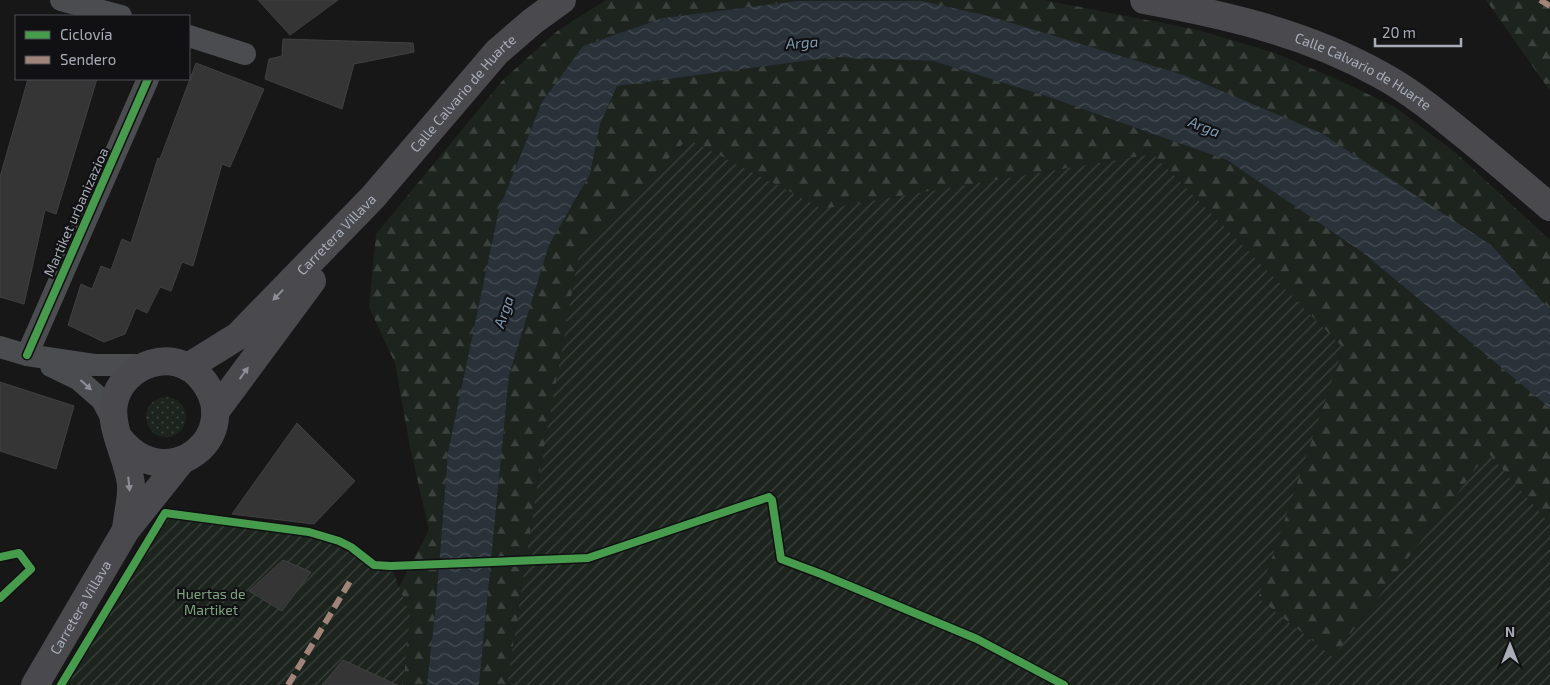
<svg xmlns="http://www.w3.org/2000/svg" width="1550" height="685" viewBox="0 0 1550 685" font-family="'Exo 2',sans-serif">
  <defs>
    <pattern id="grass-dots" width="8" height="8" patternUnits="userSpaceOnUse" patternTransform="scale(1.25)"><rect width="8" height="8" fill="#1d241e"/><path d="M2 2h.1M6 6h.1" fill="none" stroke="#3b413d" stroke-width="1.8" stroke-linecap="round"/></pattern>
    <pattern id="forest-firs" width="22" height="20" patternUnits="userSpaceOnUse" patternTransform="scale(1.25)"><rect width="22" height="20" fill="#1d241e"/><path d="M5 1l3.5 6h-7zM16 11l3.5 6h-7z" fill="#3b413d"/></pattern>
    <pattern id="garden-furrows" width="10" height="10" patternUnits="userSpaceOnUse" patternTransform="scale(1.25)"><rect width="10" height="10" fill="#1d241e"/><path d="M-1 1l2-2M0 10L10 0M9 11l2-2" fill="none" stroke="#3b413d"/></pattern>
    <pattern id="water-waves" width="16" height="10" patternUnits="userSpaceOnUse" patternTransform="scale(1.25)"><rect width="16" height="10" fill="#2a3239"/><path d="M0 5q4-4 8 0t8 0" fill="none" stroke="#464d54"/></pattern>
  </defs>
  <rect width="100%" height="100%" fill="#171717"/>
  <circle fill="url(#grass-dots)" cx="166" cy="417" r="20"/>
  <g fill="url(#forest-firs)">
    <path d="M 606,0 L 1044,0 L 1198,30 L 1275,53 L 1334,78 L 1395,107 L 1457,154 L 1550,240 L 1550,310 L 1491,245 L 1184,75 L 989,16 L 922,1 L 797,1 L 663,18 L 583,46 L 542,102 L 499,209 L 448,452 L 436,604 L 427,685 L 403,685 L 410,615 L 399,587 L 429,530 L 410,447 L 395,363 L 369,307 L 376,234 L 503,80 L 556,32 Z"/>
    <path d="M 1486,0 L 1550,0 L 1550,91 Z"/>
    <path d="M 834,57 L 933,61 L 1049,97 L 1227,160 L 1362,252 L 1550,408 L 1550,524 L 1488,453 L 1333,657 L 1258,598 L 1343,348 L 1153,154 L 823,209 L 688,139 L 580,248 L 537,488 L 507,685 L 479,685 L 509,375 L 549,245 L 590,174 L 600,124 L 617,86 Z"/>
  </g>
  <g fill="url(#garden-furrows)">
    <path d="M 688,139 L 823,209 L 1153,154 L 1343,348 L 1258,598 L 1333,657 L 1488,453 L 1550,524 L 1550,685 L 507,685 L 537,488 L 580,248 Z"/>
    <path d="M 165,513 L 221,518 L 309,532 L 339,541 L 351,547 L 374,565 L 391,566 L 410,615 L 403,685 L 61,685 Z"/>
  </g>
  <path fill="url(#water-waves)" d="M 797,1 L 922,1 L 989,16 L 1184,75 L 1321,133 L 1491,245 L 1550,310 L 1550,408 L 1362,252 L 1227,160 L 1049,97 L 933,61 L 834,57 L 617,86 L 600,124 L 590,174 L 549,245 L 509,375 L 479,685 L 427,685 L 436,604 L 448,452 L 499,209 L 542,102 L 583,46 L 663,18 Z"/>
  <g fill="#353536" stroke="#3f4043">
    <path d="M 258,0 L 338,0 L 290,35 Z"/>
    <path d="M 283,39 L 413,43 L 414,52 L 354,64 L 342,109 L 265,79 L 269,59 L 282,56 Z"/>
    <path d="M 196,63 L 264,89 L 230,167 L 222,164 L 193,266 L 182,262 L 171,291 L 160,287 L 147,313 L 136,308 L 125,334 L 104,342 L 68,325 L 81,284 L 92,289 L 101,266 L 111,270 L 122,239 L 131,243 L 158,158 L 160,159 Z"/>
    <path d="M 28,79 L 97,79 L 56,214 L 45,210 L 24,304 L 0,297 L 0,177 Z"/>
    <path d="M 0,382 L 74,406 L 56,469 L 0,451 Z"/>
    <path d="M 297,423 L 355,481 L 314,524 L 232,514 Z"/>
    <path d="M 283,560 L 311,572 L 282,611 L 249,591 Z"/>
    <path d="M 343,660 L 397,685 L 322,685 Z"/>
  </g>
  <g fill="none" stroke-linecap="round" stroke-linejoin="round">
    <path stroke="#4d4e52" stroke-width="3" stroke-dasharray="2.5 4" stroke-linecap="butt" d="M 175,514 L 309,532 L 339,541 L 351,547 L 374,565 L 391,566 L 517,562"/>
    <g stroke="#4b4c50" stroke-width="22">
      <path d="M 61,0 L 121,16"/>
      <path d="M 189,36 L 245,54"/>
      <path d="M 0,347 L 27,355 L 94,365 L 145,365"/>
      <path d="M 27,355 L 148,79"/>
      <path d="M 51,366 L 78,379 L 102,400 L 113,421"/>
    </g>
    <g stroke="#4a4a4e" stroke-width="28">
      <path id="s1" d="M 1144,0 C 1226,15 1305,33 1379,74 C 1411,91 1440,115 1468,138 C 1496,161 1523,184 1550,207"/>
      <path id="s2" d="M 188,367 L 238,336 L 373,197 L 497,52 L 533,21 L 562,0"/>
      <path d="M 215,412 L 312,281"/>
      <path d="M 119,438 C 167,500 247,434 202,379 C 176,345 121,364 114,403 C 109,428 129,460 131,485 C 132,499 127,516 126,530"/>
      <path id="s3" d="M 35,685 L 126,530 L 182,460"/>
    </g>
    <g stroke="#a18479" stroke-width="6" stroke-dasharray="12 6" stroke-linecap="butt">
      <path d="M 1540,0 L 1550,6"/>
      <path d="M 288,685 L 352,578"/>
    </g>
    <defs>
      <g id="cycleway">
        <path d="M 27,355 L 148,79"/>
        <path d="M 0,557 L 19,553 L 31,569 L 0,598"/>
        <path d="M 61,685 L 165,513 L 309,532 L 339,541 L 351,547 L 374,565 L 391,566 L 588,558 L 769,497 L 772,500 L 781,559 L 821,574 L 977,639 L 1064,685"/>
      </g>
    </defs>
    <use href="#cycleway" stroke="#111113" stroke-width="11"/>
    <use href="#cycleway" stroke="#469c4c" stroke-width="8"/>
  </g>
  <defs><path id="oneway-solid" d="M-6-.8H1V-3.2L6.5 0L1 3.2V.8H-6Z" transform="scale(1.25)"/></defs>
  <g fill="#8c8f98">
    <use href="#oneway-solid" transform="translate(278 295) rotate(134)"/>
    <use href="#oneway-solid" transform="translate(244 373) rotate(-54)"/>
    <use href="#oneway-solid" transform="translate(129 484) rotate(84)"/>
  </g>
  <use fill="#8c9099" href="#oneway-solid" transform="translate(86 385) rotate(42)"/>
  <g text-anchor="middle" stroke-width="4.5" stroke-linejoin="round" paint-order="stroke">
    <g font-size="14" fill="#a8adb8" stroke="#111113">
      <text dy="5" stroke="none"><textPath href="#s1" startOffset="232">Calle Calvario de Huarte</textPath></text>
      <text dy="5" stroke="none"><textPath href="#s2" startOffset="390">Calle Calvario de Huarte</textPath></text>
      <text transform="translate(76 212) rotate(-66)" y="5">Martiket urbanizazioa</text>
      <text dy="5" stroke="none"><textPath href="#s2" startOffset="200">Carretera Villava</textPath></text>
      <text dy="5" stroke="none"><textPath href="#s3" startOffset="90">Carretera Villava</textPath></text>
    </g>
    <g font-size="14" fill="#7fa381" stroke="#111113">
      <text x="211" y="599">Huertas de<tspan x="211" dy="16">Martiket</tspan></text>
    </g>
    <g font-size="15" font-style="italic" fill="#7f9bb3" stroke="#111113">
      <text transform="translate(802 43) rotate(-4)" y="5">Arga</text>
      <text transform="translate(1204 127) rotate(21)" y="5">Arga</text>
      <text transform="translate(504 312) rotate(-71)" y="5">Arga</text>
    </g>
  </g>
  <rect x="15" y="15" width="175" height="65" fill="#111113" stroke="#4d4f55"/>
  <rect x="25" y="31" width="25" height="8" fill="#469c4c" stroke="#4d4f55"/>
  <text x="60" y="40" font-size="15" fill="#a8adb8">Ciclovía</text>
  <rect x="25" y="56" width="25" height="8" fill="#a18479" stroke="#4d4f55"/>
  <text x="60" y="65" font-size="15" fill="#a8adb8">Sendero</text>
  <g transform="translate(1510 645)" stroke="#111113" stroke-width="4" paint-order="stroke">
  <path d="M0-4L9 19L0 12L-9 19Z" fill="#a8adb8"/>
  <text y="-8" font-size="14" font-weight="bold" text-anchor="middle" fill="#a8adb8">N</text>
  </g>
  <path d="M1375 38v8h86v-8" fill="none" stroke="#a8adb8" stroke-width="2.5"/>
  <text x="1382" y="38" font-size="15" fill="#a8adb8" stroke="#111113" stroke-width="4" paint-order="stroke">20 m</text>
</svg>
